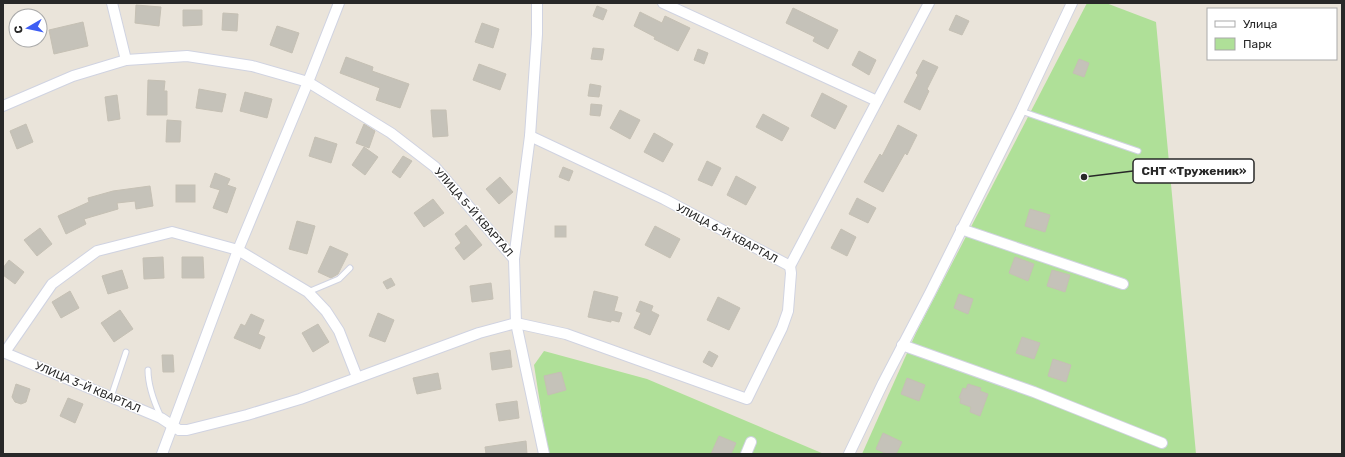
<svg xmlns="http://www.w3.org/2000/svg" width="1345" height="457" viewBox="0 0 1345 457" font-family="Rubik,sans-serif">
  <rect width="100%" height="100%" fill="#eae4da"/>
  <g fill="#afe098">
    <path d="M 1087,3 L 1106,3 L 1156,22 L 1196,454 L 862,454 L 916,333 Z"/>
    <path d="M 544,351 L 647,379 L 824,454 L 548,454 L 534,365 Z"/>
  </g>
  <g fill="#c5c2b9" stroke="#c5c0b4">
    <path d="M 136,5 L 161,7 L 159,26 L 135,23 Z"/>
    <path d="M 597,6 L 607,10 L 603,20 L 593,16 Z"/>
    <path d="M 793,8 L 838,30 L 828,49 L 813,41 L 815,37 L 786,23 Z"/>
    <path d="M 183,10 L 202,10 L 202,25 L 183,26 Z"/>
    <path d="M 640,12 L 662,23 L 665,16 L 690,28 L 678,51 L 654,39 L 655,37 L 634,26 Z"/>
    <path d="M 223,13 L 238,14 L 237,31 L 222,30 Z"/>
    <path d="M 956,15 L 969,21 L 962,35 L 949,30 Z"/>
    <path d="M 83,22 L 88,46 L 54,54 L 49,30 Z"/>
    <path d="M 482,23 L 499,29 L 493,48 L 475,42 Z"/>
    <path d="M 277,26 L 299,33 L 292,53 L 270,45 Z"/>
    <path d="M 593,48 L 604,49 L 602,60 L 591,59 Z"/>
    <path d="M 698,49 L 708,53 L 704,64 L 694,60 Z"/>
    <path d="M 859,51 L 876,60 L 869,75 L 852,65 Z"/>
    <path d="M 346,57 L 373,67 L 372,71 L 409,84 L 400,108 L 376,100 L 380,88 L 340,73 Z"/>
    <path d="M 1079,59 L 1089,63 L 1084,77 L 1073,73 Z"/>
    <path d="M 923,60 L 938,67 L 927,89 L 929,91 L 920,110 L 904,102 L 918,75 L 916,73 Z"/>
    <path d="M 479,64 L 506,74 L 500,90 L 473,80 Z"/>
    <path d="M 148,80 L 165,81 L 164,91 L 167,91 L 167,115 L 147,115 Z"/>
    <path d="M 590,84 L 601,86 L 599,97 L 588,96 Z"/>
    <path d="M 199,89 L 226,94 L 222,112 L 196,108 Z"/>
    <path d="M 245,92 L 272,99 L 267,118 L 240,111 Z"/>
    <path d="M 822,93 L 847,106 L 835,129 L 811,116 Z"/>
    <path d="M 117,95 L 120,119 L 108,121 L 105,97 Z"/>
    <path d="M 591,104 L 602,105 L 600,116 L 590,115 Z"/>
    <path d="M 431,110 L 446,110 L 448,136 L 433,137 Z"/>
    <path d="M 620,110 L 640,120 L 630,139 L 610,128 Z"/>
    <path d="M 763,114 L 789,128 L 782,141 L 756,127 Z"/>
    <path d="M 167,120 L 181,121 L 180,142 L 166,142 Z"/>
    <path d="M 26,124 L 33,142 L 17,149 L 10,131 Z"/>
    <path d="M 364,124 L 375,131 L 369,148 L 356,143 Z"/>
    <path d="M 898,125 L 917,135 L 907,155 L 905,153 L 883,192 L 864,182 L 880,154 L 882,156 Z"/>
    <path d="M 654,133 L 673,144 L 663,162 L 644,152 Z"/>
    <path d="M 315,137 L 337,144 L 331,163 L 309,156 Z"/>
    <path d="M 364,147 L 378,157 L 365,175 L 352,165 Z"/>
    <path d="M 403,156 L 412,161 L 400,178 L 392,172 Z"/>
    <path d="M 707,161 L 721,168 L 712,186 L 698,180 Z"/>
    <path d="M 563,167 L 573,171 L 569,181 L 559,177 Z"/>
    <path d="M 215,173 L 230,179 L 227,185 L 236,188 L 227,213 L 213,208 L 220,190 L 210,187 Z"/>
    <path d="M 736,176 L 756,187 L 746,205 L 727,195 Z"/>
    <path d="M 500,177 L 513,192 L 499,204 L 486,189 Z"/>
    <rect x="176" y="185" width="19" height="17"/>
    <path d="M 150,186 L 153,206 L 136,209 L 135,201 L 117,203 L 118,209 L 84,219 L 86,224 L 66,234 L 58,216 L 89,202 L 88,198 L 113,191 Z"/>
    <path d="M 857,198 L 876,208 L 868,223 L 849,214 Z"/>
    <path d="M 433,199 L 444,213 L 424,227 L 414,213 Z"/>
    <path d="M 1030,209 L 1050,215 L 1045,232 L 1025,226 Z"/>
    <path d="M 297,221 L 315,226 L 307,254 L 289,249 Z"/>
    <path d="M 466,225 L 482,245 L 464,260 L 455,248 L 461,243 L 455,234 Z"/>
    <rect x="555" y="226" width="11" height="11"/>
    <path d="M 655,226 L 680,239 L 670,258 L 645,245 Z"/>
    <path d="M 40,228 L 52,244 L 37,256 L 24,240 Z"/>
    <path d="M 841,229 L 856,237 L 847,256 L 831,248 Z"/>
    <path d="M 330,246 L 348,254 L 338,274 L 331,278 L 318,272 Z"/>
    <path d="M 163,257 L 164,278 L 144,279 L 143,258 Z"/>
    <path d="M 182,257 L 203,257 L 204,278 L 182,278 Z"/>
    <path d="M 1015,257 L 1034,264 L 1028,281 L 1009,273 Z"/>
    <path d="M 9,260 L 24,272 L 15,284 L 3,275 L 3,268 Z"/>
    <path d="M 122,270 L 128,288 L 108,294 L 102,276 Z"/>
    <path d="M 1052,270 L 1070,275 L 1065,292 L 1047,286 Z"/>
    <path d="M 391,278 L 395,285 L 387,289 L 383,282 Z"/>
    <path d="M 491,283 L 493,299 L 472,302 L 470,286 Z"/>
    <path d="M 70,291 L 79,308 L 61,318 L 52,302 Z"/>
    <path d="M 594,291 L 618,297 L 614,311 L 622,313 L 619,322 L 611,320 L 611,322 L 588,317 Z"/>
    <path d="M 959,294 L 973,299 L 968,314 L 954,308 Z"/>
    <path d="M 718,297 L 740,308 L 729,330 L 707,320 Z"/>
    <path d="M 640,301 L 653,306 L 651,311 L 659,315 L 650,335 L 634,328 L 641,313 L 636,311 Z"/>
    <path d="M 120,310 L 133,329 L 114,342 L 101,323 Z"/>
    <path d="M 378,313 L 394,320 L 385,342 L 369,336 Z"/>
    <path d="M 251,314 L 264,320 L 258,334 L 265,337 L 260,349 L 234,338 L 241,324 L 245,326 Z"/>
    <path d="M 318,324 L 329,342 L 313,352 L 302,333 Z"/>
    <path d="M 1022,337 L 1040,343 L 1034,359 L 1016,353 Z"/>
    <path d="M 510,350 L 512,367 L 492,370 L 490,353 Z"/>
    <path d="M 709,351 L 718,356 L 712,367 L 703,362 Z"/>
    <path d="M 162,355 L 173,355 L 174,372 L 163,372 Z"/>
    <path d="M 1053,359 L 1071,365 L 1066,382 L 1048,376 Z"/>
    <path d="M 561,372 L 566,390 L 548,395 L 544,376 Z"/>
    <path d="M 438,373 L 441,389 L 417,394 L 413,378 Z"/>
    <path d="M 907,378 L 925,385 L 919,401 L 901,394 Z"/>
    <path d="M 16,384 L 30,389 L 26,402 L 21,404 L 15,402 L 12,397 Z"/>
    <path d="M 968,384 L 981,388 L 980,391 L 988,394 L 980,416 L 970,412 L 971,407 L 960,403 L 961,398 L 959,398 L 963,388 L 966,389 Z"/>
    <path d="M 68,398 L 83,404 L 75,423 L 60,416 Z"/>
    <path d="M 517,401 L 519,418 L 499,421 L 496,404 Z"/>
    <path d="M 883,433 L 902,442 L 896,454 L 887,454 L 876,449 Z"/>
    <path d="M 719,436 L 736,443 L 731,454 L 711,454 Z"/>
    <path d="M 526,441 L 527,454 L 486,454 L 485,447 Z"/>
  </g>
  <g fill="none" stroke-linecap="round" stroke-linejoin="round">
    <defs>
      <g id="service">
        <path d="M 1021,111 L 1138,151"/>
        <path d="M 308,292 L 339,279 L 350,268"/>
        <path d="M 148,370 C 148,386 154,402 161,417"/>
        <path d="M 111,397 L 126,352"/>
      </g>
      <g id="minor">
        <path d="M 112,3 L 126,60"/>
        <path d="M 663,3 L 877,101"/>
        <path d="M 3,106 L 73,76 L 126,60 L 187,56 L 252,66 L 308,82 L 391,133 L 435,167 L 514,259 L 516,323 L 544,454"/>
        <path d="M 530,136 L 537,34 L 537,3"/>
        <path d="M 961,229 L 1123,284"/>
        <path d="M 514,259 L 530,136 L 664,199 L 790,266"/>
        <path d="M 790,266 L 929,3"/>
        <path d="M 902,345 L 1034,392 L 1162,443"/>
        <path d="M 3,352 L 161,418 L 179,430 L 187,430 L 247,415 L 300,399 L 479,333 L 516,323 L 566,334 L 747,399 L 782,328 L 788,311 L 791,273 L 790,266"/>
        <path d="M 5,352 L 52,284 L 97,251 L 172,232 L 238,250 L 308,292 L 326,311 L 339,331 L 357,377"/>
        <path d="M 162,454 L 238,250 L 308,82 L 339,3"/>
        <path d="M 746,454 L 751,442"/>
        <path d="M 849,454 L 883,383 L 930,293 L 1021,111 L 1072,3"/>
      </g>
    </defs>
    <use href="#service" stroke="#d0d3e1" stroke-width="7"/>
    <use href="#minor" stroke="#d0d3e1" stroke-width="12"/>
    <use href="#service" stroke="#fff" stroke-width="5"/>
    <use href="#minor" stroke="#fff" stroke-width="10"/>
  </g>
  <g text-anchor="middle" stroke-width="3" stroke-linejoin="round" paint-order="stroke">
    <g font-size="11" fill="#282828" stroke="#fff">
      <text transform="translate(474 212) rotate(49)" y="4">УЛИЦА 5-Й КВАРТАЛ</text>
      <text transform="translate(727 233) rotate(28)" y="4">УЛИЦА 6-Й КВАРТАЛ</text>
      <text transform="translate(88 387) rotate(23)" y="4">УЛИЦА 3-Й КВАРТАЛ</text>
    </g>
  </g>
  <path fill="none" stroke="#282828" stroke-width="1.5" d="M1084 177L1133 171"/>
  <circle fill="#282828" stroke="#fff" stroke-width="1.5" cx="1084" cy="177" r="4"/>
  <rect fill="#fff" stroke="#282828" stroke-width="1.5" x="1133" y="159" width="121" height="24" rx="4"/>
  <g font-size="12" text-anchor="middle" font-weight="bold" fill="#282828">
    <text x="1194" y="175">СНТ «Труженик»</text>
  </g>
  <rect width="1345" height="457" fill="none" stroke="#282828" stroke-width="8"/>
  <rect x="1207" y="8" width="130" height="52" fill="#ffffff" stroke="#a9a9a9"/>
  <rect x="1215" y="21" width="20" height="6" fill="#ffffff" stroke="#a9a9a9"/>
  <text x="1243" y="28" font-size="12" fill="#282828">Улица</text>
  <rect x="1215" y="38" width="20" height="12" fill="#afe098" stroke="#a9a9a9"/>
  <text x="1243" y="48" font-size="12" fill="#282828">Парк</text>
  <g transform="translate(28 28) rotate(261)"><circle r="19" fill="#ffffff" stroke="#a9a9a9"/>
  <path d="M0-3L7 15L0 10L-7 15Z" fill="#3e5ef4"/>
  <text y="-6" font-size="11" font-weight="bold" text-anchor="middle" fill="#282828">С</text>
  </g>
</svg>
